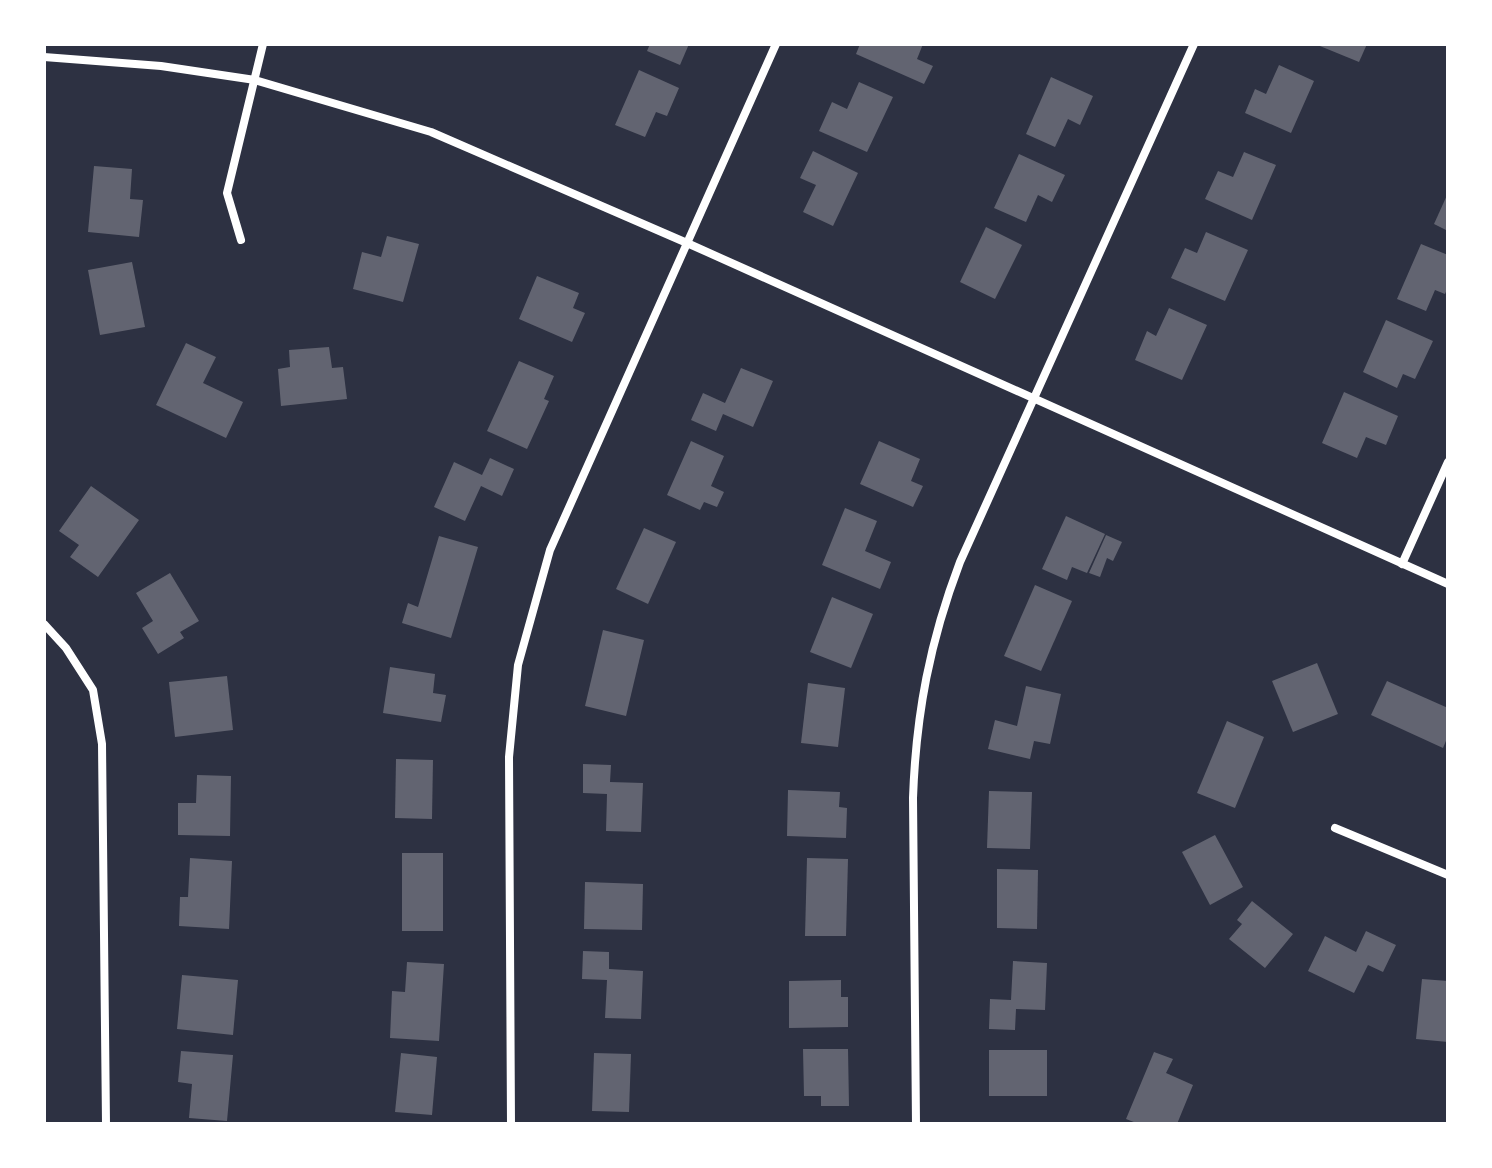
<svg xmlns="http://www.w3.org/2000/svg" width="1492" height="1168" viewBox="0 0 1492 1168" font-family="Roboto,sans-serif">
  <rect width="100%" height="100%" fill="#2d3142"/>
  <g fill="#626471">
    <path d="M 650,44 L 689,44 L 680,65 L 647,51 Z"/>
    <path d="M 860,44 L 923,44 L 917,59 L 933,66 L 924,84 L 856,54 Z"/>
    <path d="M 1315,44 L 1367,44 L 1359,62 Z"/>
    <path d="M 1279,65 L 1314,81 L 1291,133 L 1245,113 L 1255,89 L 1266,94 Z"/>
    <path d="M 639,70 L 679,88 L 667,116 L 656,112 L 645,137 L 615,125 Z"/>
    <path d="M 1051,77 L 1093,96 L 1080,125 L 1068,119 L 1055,147 L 1026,134 Z"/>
    <path d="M 859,82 L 893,97 L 867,152 L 819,131 L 832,102 L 847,109 Z"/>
    <path d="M 813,151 L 858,173 L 833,226 L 803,212 L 816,185 L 800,178 Z"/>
    <path d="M 1244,152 L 1276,165 L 1252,220 L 1205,199 L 1218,171 L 1233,177 Z"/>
    <path d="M 1019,154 L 1065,175 L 1052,202 L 1038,195 L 1026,222 L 994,208 Z"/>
    <path d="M 94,166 L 132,169 L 130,199 L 143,200 L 139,237 L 88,232 Z"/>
    <path d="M 1448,193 L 1448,231 L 1434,224 Z"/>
    <path d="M 986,227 L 1022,245 L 995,299 L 960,282 Z"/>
    <path d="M 1206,232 L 1248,250 L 1225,301 L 1171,278 L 1185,248 L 1197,253 Z"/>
    <path d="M 387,236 L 419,244 L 403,302 L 353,289 L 362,252 L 381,257 Z"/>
    <path d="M 1421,244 L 1448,255 L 1448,287 L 1445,294 L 1435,290 L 1426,311 L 1397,299 Z"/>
    <path d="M 132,262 L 145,327 L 100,335 L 88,270 Z"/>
    <path d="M 537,276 L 579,293 L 573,308 L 585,313 L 572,342 L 519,319 Z"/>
    <path d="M 1169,308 L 1207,325 L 1182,380 L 1135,360 L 1147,331 L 1156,336 Z"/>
    <path d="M 1386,320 L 1433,341 L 1415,379 L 1403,374 L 1397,388 L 1363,372 Z"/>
    <path d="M 186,343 L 216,357 L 203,383 L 243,402 L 226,438 L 156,405 Z"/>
    <path d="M 329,347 L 332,368 L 343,367 L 347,399 L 281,406 L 278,369 L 290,367 L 289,350 Z"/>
    <path d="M 519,361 L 554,376 L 544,399 L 549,401 L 527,449 L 487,431 Z"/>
    <path d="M 741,368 L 773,381 L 753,427 L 723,414 L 716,431 L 691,420 L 703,393 L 725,403 Z"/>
    <path d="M 1344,392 L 1398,416 L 1386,445 L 1366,437 L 1357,458 L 1322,443 Z"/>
    <path d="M 691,441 L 724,456 L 711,486 L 724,492 L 717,507 L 704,502 L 700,510 L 667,495 Z"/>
    <path d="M 879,441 L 920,459 L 911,481 L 923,486 L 913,507 L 860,484 Z"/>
    <path d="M 490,458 L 514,469 L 502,496 L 481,486 L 465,521 L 434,507 L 454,462 L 482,475 Z"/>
    <path d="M 91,486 L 139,520 L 98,577 L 70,557 L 79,545 L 59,531 Z"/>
    <path d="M 845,508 L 877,521 L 865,551 L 891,562 L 880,589 L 822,565 Z"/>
    <path d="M 1066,516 L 1105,534 L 1087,573 L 1072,567 L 1067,580 L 1042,569 Z"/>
    <path d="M 644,528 L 676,542 L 648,604 L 616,589 Z"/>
    <path d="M 1106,535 L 1122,542 L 1113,561 L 1107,558 L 1100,577 L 1089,573 Z"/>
    <path d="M 439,536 L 478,547 L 451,638 L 402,623 L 408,603 L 418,607 Z"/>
    <path d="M 170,573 L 199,621 L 180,632 L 184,638 L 158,654 L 142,628 L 153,621 L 136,593 Z"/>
    <path d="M 1035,585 L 1072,601 L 1041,671 L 1004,656 Z"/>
    <path d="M 832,597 L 873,614 L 851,668 L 810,652 Z"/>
    <path d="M 603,630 L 644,640 L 626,716 L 585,706 Z"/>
    <path d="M 1317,663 L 1338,714 L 1293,732 L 1272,681 Z"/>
    <path d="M 390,667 L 435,674 L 433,693 L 446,695 L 441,722 L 383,713 Z"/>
    <path d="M 227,676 L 233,730 L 175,737 L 169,682 Z"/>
    <path d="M 1387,681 L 1448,708 L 1448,736 L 1443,748 L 1371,715 Z"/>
    <path d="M 808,683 L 845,688 L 838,747 L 801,743 Z"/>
    <path d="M 1026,686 L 1061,694 L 1050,744 L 1034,741 L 1030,759 L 988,749 L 995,720 L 1017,726 Z"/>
    <path d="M 1227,721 L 1264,737 L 1235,808 L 1197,793 Z"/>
    <path d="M 396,759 L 433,760 L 432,819 L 395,818 Z"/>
    <path d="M 583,764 L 611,765 L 610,782 L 643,783 L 641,832 L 606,831 L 607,794 L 583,793 Z"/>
    <path d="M 197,775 L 231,776 L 230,836 L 178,835 L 178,803 L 196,803 Z"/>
    <path d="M 788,790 L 840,792 L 839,807 L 847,808 L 846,838 L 787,836 Z"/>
    <path d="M 989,791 L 1032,792 L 1030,849 L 987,848 Z"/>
    <path d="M 1215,835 L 1243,887 L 1210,905 L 1182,852 Z"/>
    <rect x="402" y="853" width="41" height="78"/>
    <path d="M 190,858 L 232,861 L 229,929 L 179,926 L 180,897 L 188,897 Z"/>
    <path d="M 807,858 L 848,859 L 846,936 L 805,936 Z"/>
    <path d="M 997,869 L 1038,870 L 1037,929 L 997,928 Z"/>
    <path d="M 585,882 L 643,884 L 642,930 L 584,929 Z"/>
    <path d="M 1252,901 L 1293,934 L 1265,968 L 1229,939 L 1242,924 L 1237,920 Z"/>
    <path d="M 1366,931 L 1396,945 L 1383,972 L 1368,965 L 1354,993 L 1308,971 L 1325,936 L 1356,952 Z"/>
    <path d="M 583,951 L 609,952 L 609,969 L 643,971 L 641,1019 L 605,1018 L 607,980 L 582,979 Z"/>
    <path d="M 1013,961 L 1047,963 L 1045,1010 L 1016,1009 L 1015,1030 L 989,1029 L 990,999 L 1011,1000 Z"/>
    <path d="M 407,962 L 444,964 L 439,1041 L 390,1038 L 392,991 L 405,992 Z"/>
    <path d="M 182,975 L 238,980 L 233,1035 L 177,1029 Z"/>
    <path d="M 1422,979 L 1448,981 L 1448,1042 L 1416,1039 Z"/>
    <path d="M 841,980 L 841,997 L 848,997 L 848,1027 L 789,1028 L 789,981 Z"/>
    <path d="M 803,1049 L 848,1049 L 849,1106 L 821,1106 L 821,1096 L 804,1096 Z"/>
    <rect x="989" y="1050" width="58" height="46"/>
    <path d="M 181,1051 L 233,1055 L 227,1121 L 189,1118 L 192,1084 L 178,1082 Z"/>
    <path d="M 1154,1052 L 1173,1059 L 1166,1073 L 1193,1085 L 1177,1124 L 1139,1124 L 1126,1119 Z"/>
    <path d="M 401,1053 L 437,1057 L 432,1115 L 395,1112 Z"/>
    <path d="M 594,1053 L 631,1054 L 629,1112 L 592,1111 Z"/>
  </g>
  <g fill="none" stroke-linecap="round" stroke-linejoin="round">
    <g stroke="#fff" stroke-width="8">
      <path d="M 44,57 L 161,66 L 255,80 L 431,132 L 687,243 L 1448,584"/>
      <path d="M 241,240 L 227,193 L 263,44"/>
      <path d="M 1402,564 L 1448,462"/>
      <path d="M 44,624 L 66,648 L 93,690 L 102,744 L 106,1124"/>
      <path d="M 1335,828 L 1448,875"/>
      <path d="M 511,1124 L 509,757 L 518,665 L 550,550 L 776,44"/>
      <path d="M 916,1124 L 913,798 C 916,713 930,641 960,562 L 1194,44"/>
    </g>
  </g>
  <rect width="1492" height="1168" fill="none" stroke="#ffffff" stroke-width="92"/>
</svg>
